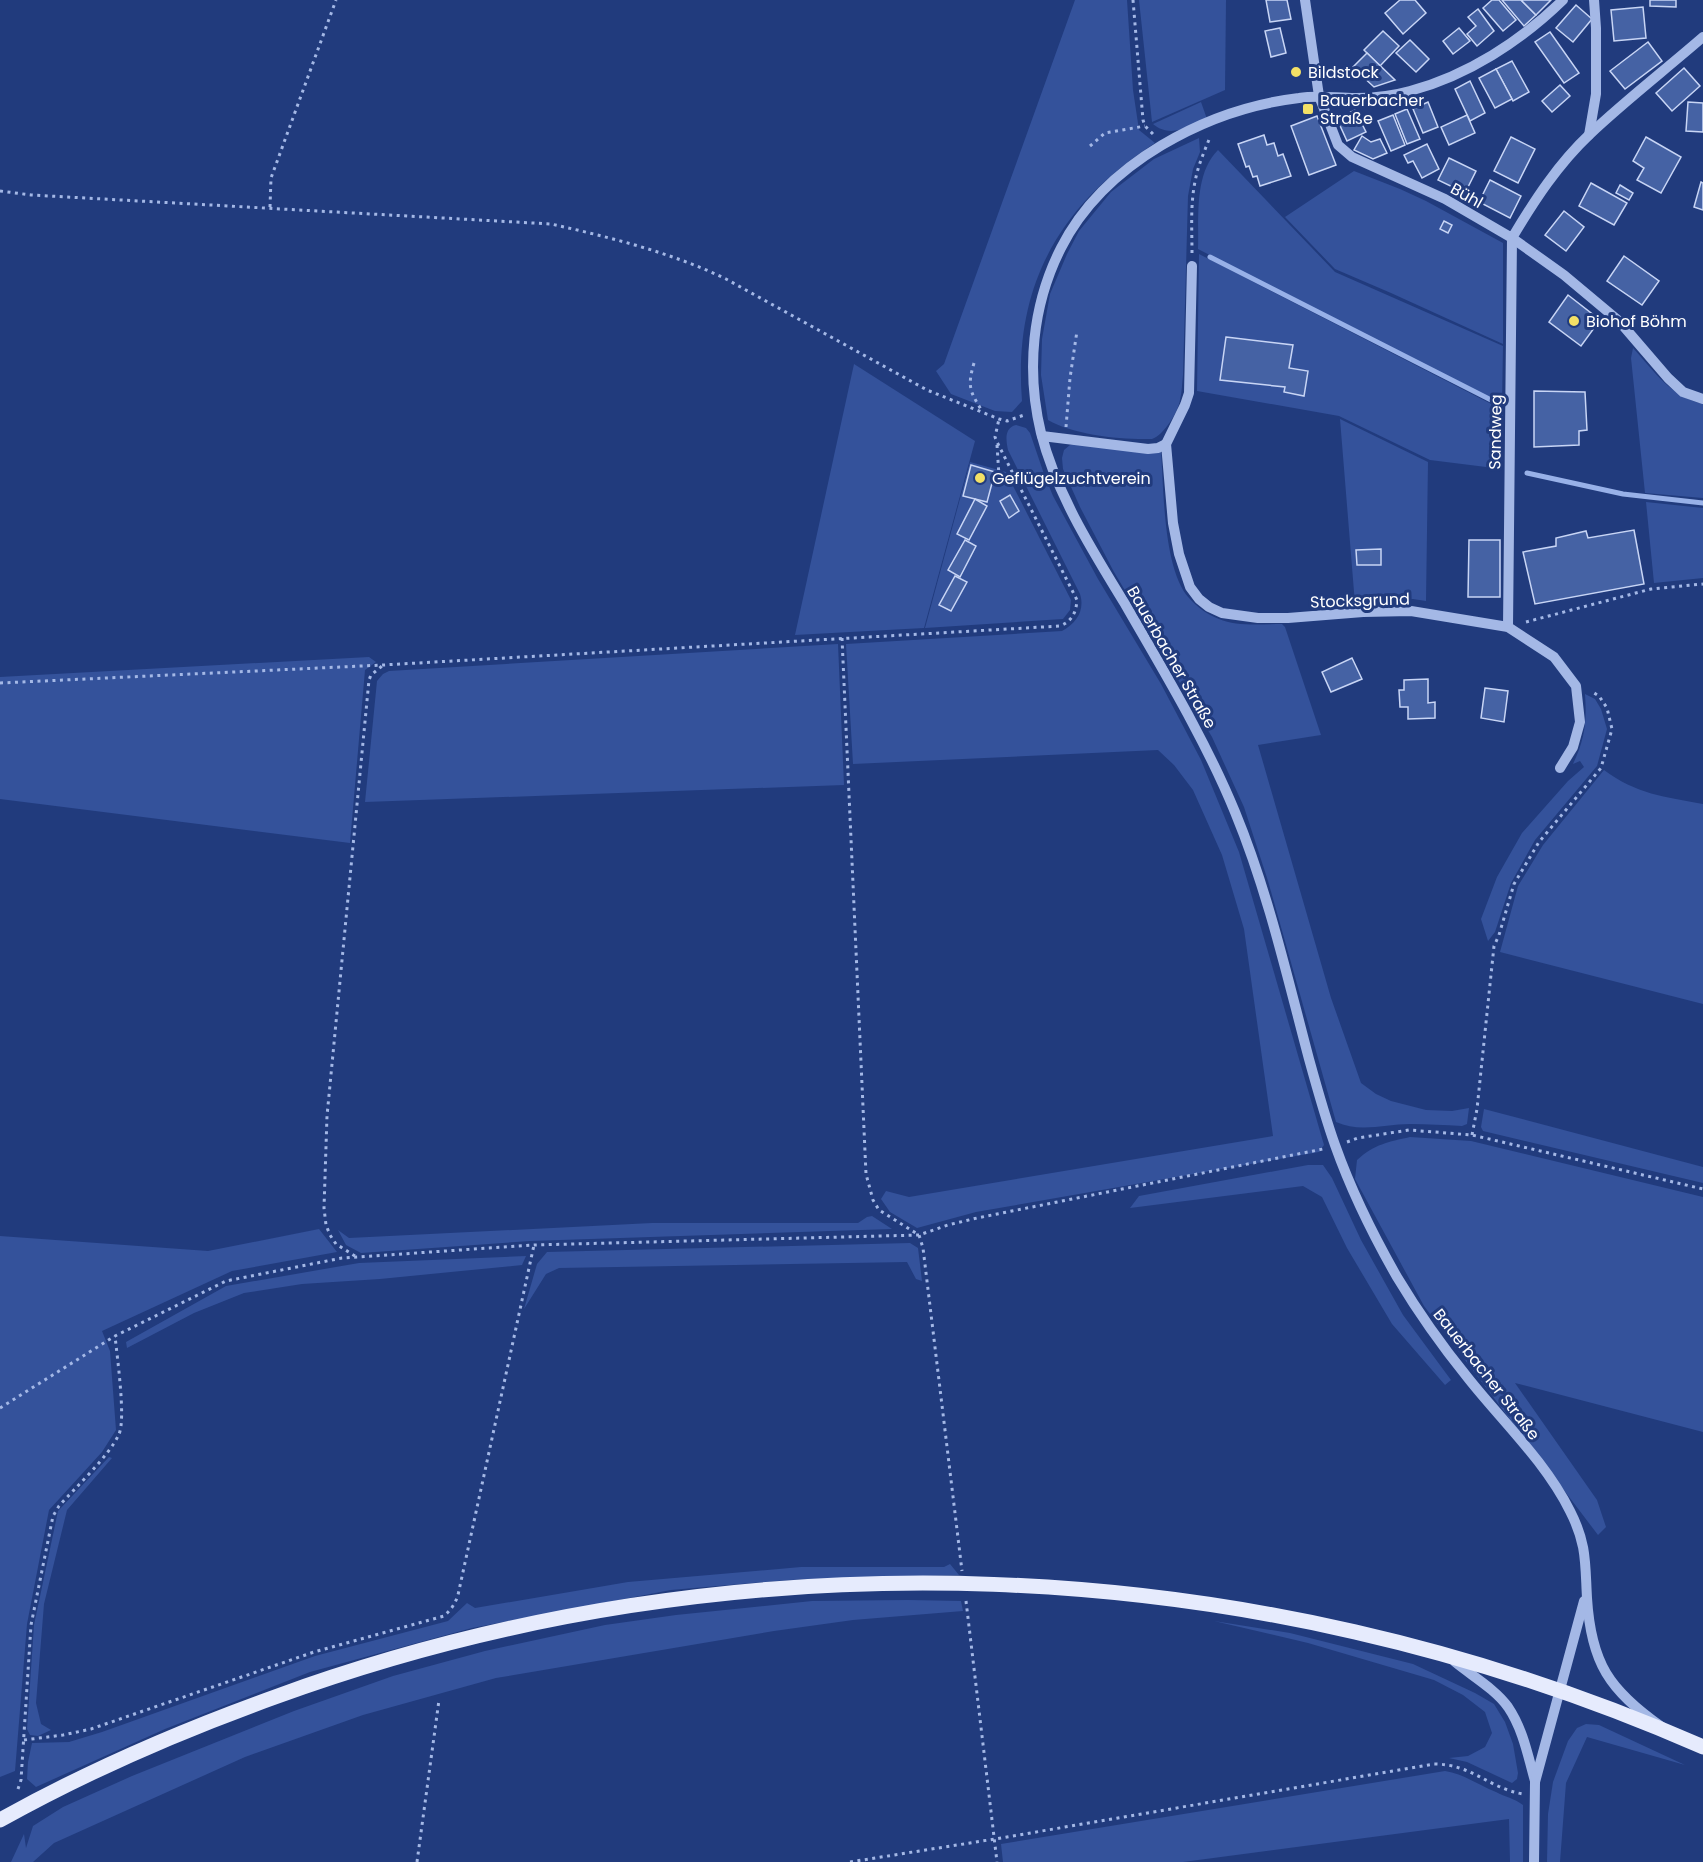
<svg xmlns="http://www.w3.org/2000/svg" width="1703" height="1862" viewBox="0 0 1703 1862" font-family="Poppins,sans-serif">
  <rect width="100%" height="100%" fill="#213b7d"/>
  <g fill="#34529b">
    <path d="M 1075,0 L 1127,0 L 1133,90 L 1139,130 L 1155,143 C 1059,205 1013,286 1022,401 L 1012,412 L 995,411 L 951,394 L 936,371 L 944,364 Z"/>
    <path d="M 1139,0 L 1226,0 L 1225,90 L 1152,122 Z"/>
    <path d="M 1201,102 L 1207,119 C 1189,126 1171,139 1153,124 Z"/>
    <path d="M 1199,138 L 1200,152 L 1193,169 L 1188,196 L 1183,375 C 1182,383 1182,392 1180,400 C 1178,412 1164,435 1152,439 C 1121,440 1074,435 1048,420 L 1041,375 L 1042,339 L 1050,294 L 1067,254 L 1079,231 L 1111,192 L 1154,159 Z"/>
    <path d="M 1218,150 L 1335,272 L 1503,346 L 1502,405 L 1198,249 C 1199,217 1194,174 1218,150 Z"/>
    <path d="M 1354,171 L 1400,189 L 1426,201 L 1503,243 L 1503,344 L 1391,293 L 1335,269 L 1285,217 Z"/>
    <path d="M 1199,254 L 1503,410 L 1502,469 L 1430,460 L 1339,416 L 1197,391 Z"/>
    <path d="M 1633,348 C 1655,372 1670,396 1703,404 L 1703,498 L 1645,493 L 1631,358 Z"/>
    <path d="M 854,364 L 975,441 L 924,628 L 795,635 Z"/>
    <path d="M 1340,419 L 1428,462 L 1426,601 L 1413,599 L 1355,604 Z"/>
    <path d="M 1016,425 L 1026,428 L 1030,433 L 1044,474 L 1053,496 L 1098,579 L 1161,684 L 1201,760 L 1239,852 L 1324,1145 L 1319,1152 L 976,1212 L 917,1228 L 890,1212 L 881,1199 L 886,1191 L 909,1197 L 1273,1136 L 1244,929 L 1222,855 L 1193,790 L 1174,765 L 1158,750 L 853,764 L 846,644 L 1062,631 C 1077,623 1085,610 1080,594 L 1008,450 C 1006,440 1004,428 1016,425 Z"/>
    <path d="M 1076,443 L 1161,452 C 1164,490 1163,569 1189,598 C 1197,607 1208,615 1219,619 C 1237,627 1263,624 1282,624 L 1285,627 L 1321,735 L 1258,745 L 1331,998 L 1361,1083 L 1376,1094 L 1391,1101 L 1426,1110 L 1452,1111 L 1469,1108 L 1467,1124 L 1462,1126 C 1445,1125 1428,1124 1410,1124 C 1385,1124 1360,1133 1336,1122 L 1268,881 L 1244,807 L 1212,737 L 1114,572 L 1080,507 L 1063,469 L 1062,458 L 1064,450 L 1070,445 Z"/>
    <path d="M 970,462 L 1006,472 L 1071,600 L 1070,610 L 1063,619 L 925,628 Z"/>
    <path d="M 1646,502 L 1703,508 L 1703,578 L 1654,583 Z"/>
    <path d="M 838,644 L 844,785 L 365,802 L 377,681 L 383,674 L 389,671 Z"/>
    <path d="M 369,657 L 376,662 L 365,670 L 350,843 L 0,799 L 0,677 Z"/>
    <path d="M 1585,694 L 1595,699 L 1601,709 L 1607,729 L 1597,766 L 1535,840 L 1511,883 L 1495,932 L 1488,941 L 1481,919 L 1497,877 L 1522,833 L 1568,781 L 1584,767 L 1580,761 L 1573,764 C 1585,739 1587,721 1585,694 Z"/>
    <path d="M 1604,770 C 1636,794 1665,797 1703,804 L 1703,1004 L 1500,952 L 1518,886 L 1543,845 Z"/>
    <path d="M 1484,1109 L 1703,1167 L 1703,1183 L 1483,1131 L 1481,1127 Z"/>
    <path d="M 1410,1137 L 1471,1141 L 1703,1197 L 1703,1432 L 1515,1383 L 1597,1500 L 1606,1527 L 1598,1535 L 1424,1306 L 1355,1179 L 1357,1160 C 1375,1144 1388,1142 1410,1137 Z"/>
    <path d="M 1308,1165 L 1323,1165 L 1332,1178 L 1361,1240 L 1403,1315 L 1451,1380 L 1445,1385 L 1392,1324 L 1347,1248 L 1322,1197 L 1303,1186 L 1130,1208 L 1139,1196 Z"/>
    <path d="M 872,1216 L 892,1229 L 530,1241 L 361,1253 L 346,1245 L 338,1230 L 349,1238 L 652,1223 L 858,1223 L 867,1217 Z"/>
    <path d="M 319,1229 L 337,1252 L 232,1271 L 102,1331 L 110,1351 L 116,1430 L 102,1452 L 49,1510 L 27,1624 L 15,1771 L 0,1777 L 0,1236 L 208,1251 Z"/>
    <path d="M 910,1243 L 918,1248 L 922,1281 L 916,1279 L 907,1262 L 559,1268 L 546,1274 L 524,1309 L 537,1264 L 547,1252 Z"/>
    <path d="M 526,1256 L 522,1265 L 380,1279 L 302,1284 L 244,1293 L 194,1313 L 127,1348 L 126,1342 L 226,1286 L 359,1263 Z"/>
    <path d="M 109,1457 L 112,1458 L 67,1510 L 44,1604 L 36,1703 L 41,1724 L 51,1730 L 38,1736 L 30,1735 L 27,1729 L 34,1625 L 58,1511 Z"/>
    <path d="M 950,1564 L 959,1575 L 789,1580 L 671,1590 L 472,1628 L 310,1672 L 165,1729 L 36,1787 L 27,1779 L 28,1762 L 32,1743 L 69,1742 L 102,1732 L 315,1656 L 448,1621 L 467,1603 L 475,1608 L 628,1582 L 801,1567 L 944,1567 Z"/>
    <path d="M 908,1600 L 961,1601 L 963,1611 L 853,1620 L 774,1631 L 496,1678 L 363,1715 L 245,1757 L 54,1843 L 33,1862 L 11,1862 L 24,1834 L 26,1848 L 33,1826 L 63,1807 L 132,1776 L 294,1711 L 393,1676 L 485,1651 L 605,1625 L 676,1615 L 812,1601 Z"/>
    <path d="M 1214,1621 L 1290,1633 L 1413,1664 L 1475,1693 L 1494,1704 L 1505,1722 L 1513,1744 L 1518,1773 L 1517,1779 L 1512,1783 L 1467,1762 L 1449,1758 L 1468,1756 L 1485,1747 L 1492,1733 L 1485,1712 L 1463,1695 L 1434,1680 L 1308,1643 Z"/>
    <path d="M 1586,1724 L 1599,1725 L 1685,1765 L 1587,1737 L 1566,1783 L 1560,1862 L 1547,1862 L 1548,1814 L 1553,1782 L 1568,1741 L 1577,1728 Z"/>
    <path d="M 1445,1771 C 1464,1774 1478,1785 1496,1792 C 1505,1797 1514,1798 1523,1805 L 1523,1862 L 1510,1862 L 1509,1819 L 1183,1862 L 1003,1862 L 1001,1844 Z"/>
  </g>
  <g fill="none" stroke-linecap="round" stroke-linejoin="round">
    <g stroke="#98b1e8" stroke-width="5">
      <path d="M 1210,257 L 1495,402"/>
      <path d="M 1527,473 L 1623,494 L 1703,503"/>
    </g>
  </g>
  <g fill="#4562a4" stroke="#c8d5f5" stroke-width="1.5">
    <path d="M 1266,0 L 1287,0 L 1291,19 L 1270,22 Z"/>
    <path d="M 1400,0 L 1415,0 L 1426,13 L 1403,34 L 1385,13 Z"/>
    <path d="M 1492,0 L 1499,0 L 1516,20 L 1503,31 L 1483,8 Z"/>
    <path d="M 1502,0 L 1521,0 L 1536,15 L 1524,26 Z"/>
    <path d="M 1521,0 L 1551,0 L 1536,15 Z"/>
    <path d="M 1650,0 L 1676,0 L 1676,7 L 1650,6 Z"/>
    <path d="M 1576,5 L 1592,19 L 1573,42 L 1556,28 Z"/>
    <path d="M 1643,7 L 1646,38 L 1614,41 L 1611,10 Z"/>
    <path d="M 1478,9 L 1494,31 L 1477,46 L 1467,34 L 1476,26 L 1468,17 Z"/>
    <path d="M 1280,28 L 1286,53 L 1271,57 L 1265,31 Z"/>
    <path d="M 1459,28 L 1470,41 L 1453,54 L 1443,41 Z"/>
    <path d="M 1383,31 L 1399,46 L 1380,66 L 1364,50 Z"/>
    <path d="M 1550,32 L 1579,73 L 1564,83 L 1535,42 Z"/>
    <path d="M 1410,40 L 1429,59 L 1416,72 L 1396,53 Z"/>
    <path d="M 1648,42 L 1662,61 L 1625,89 L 1610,71 Z"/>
    <path d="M 1367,53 L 1395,80 L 1374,87 L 1361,75 L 1359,77 L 1351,69 Z"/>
    <path d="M 1512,61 L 1529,92 L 1513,101 L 1496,69 Z"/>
    <path d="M 1684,68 L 1700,86 L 1672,111 L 1656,93 Z"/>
    <path d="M 1496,69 L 1512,99 L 1495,108 L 1479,78 Z"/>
    <path d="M 1470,81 L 1485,113 L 1470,121 L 1455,89 Z"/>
    <path d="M 1560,85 L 1570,96 L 1552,112 L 1542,101 Z"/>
    <path d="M 1428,102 L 1438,127 L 1423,133 L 1413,109 Z"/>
    <path d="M 1688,102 L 1703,103 L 1703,132 L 1686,131 Z"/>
    <path d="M 1407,109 L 1420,139 L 1407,144 L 1395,114 Z"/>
    <path d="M 1355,110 L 1366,132 L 1347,141 L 1337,119 Z"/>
    <path d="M 1393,115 L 1405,145 L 1391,151 L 1378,121 Z"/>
    <path d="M 1467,115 L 1475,133 L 1449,145 L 1441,127 Z"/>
    <path d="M 1317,116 L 1336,165 L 1309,175 L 1291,126 Z"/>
    <path d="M 1264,135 L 1267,145 L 1274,143 L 1278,156 L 1283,154 L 1291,176 L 1260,186 L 1257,176 L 1253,177 L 1249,166 L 1246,167 L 1238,144 Z"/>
    <path d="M 1362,136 L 1371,142 L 1380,139 L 1387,153 L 1373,159 L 1354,150 Z"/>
    <path d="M 1511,137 L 1535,149 L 1518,183 L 1494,171 Z"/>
    <path d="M 1646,137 L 1681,157 L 1661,193 L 1637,180 L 1644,168 L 1633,161 Z"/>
    <path d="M 1427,144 L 1439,169 L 1422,178 L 1413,161 L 1408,163 L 1404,155 Z"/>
    <path d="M 1449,158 L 1476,171 L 1465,193 L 1438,180 Z"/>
    <path d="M 1490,180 L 1521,196 L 1510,218 L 1479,202 Z"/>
    <path d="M 1701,182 L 1703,183 L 1703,210 L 1694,207 Z"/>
    <path d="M 1591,183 L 1627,203 L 1614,225 L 1579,206 Z"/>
    <path d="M 1620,185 L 1633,193 L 1629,200 L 1616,193 Z"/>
    <path d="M 1564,211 L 1584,227 L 1566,251 L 1545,235 Z"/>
    <path d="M 1444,221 L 1452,225 L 1448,233 L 1440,229 Z"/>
    <path d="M 1624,256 L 1659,281 L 1642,305 L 1607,281 Z"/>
    <path d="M 1568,295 L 1600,320 L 1581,346 L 1549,322 Z"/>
    <path d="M 1226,337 L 1293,345 L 1289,368 L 1308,371 L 1304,396 L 1284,392 L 1285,387 L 1220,380 Z"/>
    <path d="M 1534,391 L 1585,392 L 1587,430 L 1579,431 L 1579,445 L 1534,447 Z"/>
    <path d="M 971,465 L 995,472 L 987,502 L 963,496 Z"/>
    <path d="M 1010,495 L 1019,511 L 1009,518 L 1000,501 Z"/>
    <path d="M 975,499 L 987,506 L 969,540 L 957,534 Z"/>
    <path d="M 1634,530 L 1644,584 L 1535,604 L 1523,552 L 1556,546 L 1556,538 L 1586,531 L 1588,538 Z"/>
    <path d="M 965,540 L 976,546 L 960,577 L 948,570 Z"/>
    <path d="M 1469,540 L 1500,540 L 1500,597 L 1468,597 Z"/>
    <path d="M 1381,549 L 1381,565 L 1357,565 L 1356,550 Z"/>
    <path d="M 955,576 L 967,582 L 951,611 L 939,605 Z"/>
    <path d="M 1352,658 L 1362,679 L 1331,692 L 1322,672 Z"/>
    <path d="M 1428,679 L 1428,703 L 1435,702 L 1435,718 L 1408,719 L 1408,707 L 1400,707 L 1399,690 L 1404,690 L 1404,680 Z"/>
    <path d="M 1485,688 L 1508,691 L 1504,722 L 1481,718 Z"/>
  </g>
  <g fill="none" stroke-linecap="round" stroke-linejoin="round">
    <g stroke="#a4b8e6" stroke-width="3" stroke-dasharray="3 4.5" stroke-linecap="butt">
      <path d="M 1133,0 L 1143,120 L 1145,126 L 1154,135"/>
      <path d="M 1090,146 L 1105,133 L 1145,126"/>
      <path d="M 0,191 L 31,195 L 551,224 C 609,237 673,253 726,279 L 927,390 L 999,419 L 1007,421 L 1024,415"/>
      <path d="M 270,207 L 271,178 L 336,0"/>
      <path d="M 1192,253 C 1192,228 1190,202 1196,177 C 1199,163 1205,150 1210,137"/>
      <path d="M 974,363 C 967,387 970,391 982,411"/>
      <path d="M 1066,427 L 1070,378 L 1077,331"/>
      <path d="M 997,445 L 999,476"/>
      <path d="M 1526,622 L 1651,589 L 1703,584"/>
      <path d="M 842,638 L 866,1174 L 873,1200 L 879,1210 L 919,1235 L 923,1248 L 962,1571"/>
      <path d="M 0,683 L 383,665 L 1060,626 C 1072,621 1076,613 1077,600 L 997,442 L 995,437 L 999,419"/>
      <path d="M 1472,1135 L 1477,1109 L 1494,946 L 1499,935 L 1514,884 L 1539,842 L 1601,768 L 1612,729 L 1607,708 L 1599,696 L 1591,691"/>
      <path d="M 1347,1142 L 1358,1138 L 1409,1130 L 1472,1135 L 1703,1189"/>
      <path d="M 355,1256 L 336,1244 L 330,1235 L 326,1225 L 324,1208 L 327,1116 L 369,680 L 371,675 L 382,666"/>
      <path d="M 0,1408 L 115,1336 L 226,1281 L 342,1258 L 534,1245 L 919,1235 L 948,1225 L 977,1218 L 1323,1149"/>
      <path d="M 966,1601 L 997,1862"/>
      <path d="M 24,1740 L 63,1735 L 91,1729 L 314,1652 L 444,1616 C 451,1610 455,1604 458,1595 L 534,1245"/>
      <path d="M 18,1789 L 21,1780 L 31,1625 L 53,1516 L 59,1506 C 75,1488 110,1455 119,1434 C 126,1419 117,1356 115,1336"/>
      <path d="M 417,1862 L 439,1700"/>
      <path d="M 850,1862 L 995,1839 L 1434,1764 C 1472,1764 1488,1788 1523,1794"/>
    </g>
    <g stroke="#a4b8e6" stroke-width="10">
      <path d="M 1305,0 L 1319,96 L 1338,145 L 1352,157 L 1445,199 L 1512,238 C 1534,201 1558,164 1590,134 C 1626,100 1665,70 1703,37"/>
      <path d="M 1563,0 C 1521,41 1467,76 1410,91 C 1392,96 1374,98 1355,98 C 1336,98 1318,95 1299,98 C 1207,109 1104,163 1061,248 C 1032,305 1026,371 1041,433 C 1057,495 1092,550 1125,604 C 1164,672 1205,739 1235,812 C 1268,892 1287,976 1309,1059 C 1317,1088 1325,1117 1335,1145 C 1351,1190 1373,1235 1397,1277 C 1418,1312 1442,1346 1468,1378 C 1502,1421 1545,1461 1570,1511 C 1587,1544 1585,1563 1587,1598 C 1591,1663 1609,1690 1662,1727"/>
      <path d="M 1589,135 L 1596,94 L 1596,28 L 1594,0"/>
      <path d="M 1512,238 L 1564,275 L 1619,321 L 1668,378 L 1683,392 L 1703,399"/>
      <path d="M 1192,266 L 1189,393 L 1185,405 L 1166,444 L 1173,523 L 1179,554 L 1190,587 L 1199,599 L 1209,607 L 1222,613 L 1258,618 L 1288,618 L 1363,612 L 1411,611 L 1508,627 L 1554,657 L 1576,686 L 1580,722 L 1573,747 L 1560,768"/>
      <path d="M 1042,436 L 1148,449 L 1158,448 L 1166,444"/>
      <path d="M 1508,627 L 1512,238"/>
      <path d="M 1455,1662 C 1472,1676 1495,1689 1508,1707 C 1523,1729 1528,1756 1535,1781"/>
      <path d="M 1534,1862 L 1535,1782 L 1584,1601"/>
    </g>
    <path stroke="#e6ebfd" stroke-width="15" d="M 0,1820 C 88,1771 180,1731 275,1697 C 738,1528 1252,1549 1703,1747"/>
  </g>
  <g fill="#f3e066" stroke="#213b7d" stroke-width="2">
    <circle cx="1296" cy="72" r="6"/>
    <rect x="1302" y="103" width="12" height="12" rx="3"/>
    <circle cx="1574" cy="321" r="6"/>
    <circle cx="980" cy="478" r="6"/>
  </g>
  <g text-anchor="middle" stroke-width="6" stroke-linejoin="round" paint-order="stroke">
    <g font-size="16" fill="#fff" stroke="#213b7d" text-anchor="start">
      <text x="1308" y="78">Bildstock</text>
      <text x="1320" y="106">Bauerbacher<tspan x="1320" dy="18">Straße</tspan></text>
      <text x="1586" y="327">Biohof Böhm</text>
      <text x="992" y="484">Geflügelzuchtverein</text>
    </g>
    <g font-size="16" fill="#fff" stroke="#213b7d">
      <text transform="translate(1467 195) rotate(29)" y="6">Bühl</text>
      <text transform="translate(1495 432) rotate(-89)" y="6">Sandweg</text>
      <text transform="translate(1360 600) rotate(-2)" y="6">Stocksgrund</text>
      <text transform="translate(1172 657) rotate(60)" y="6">Bauerbacher Straße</text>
      <text transform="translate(1487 1374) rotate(52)" y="6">Bauerbacher Straße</text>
    </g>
  </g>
</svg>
